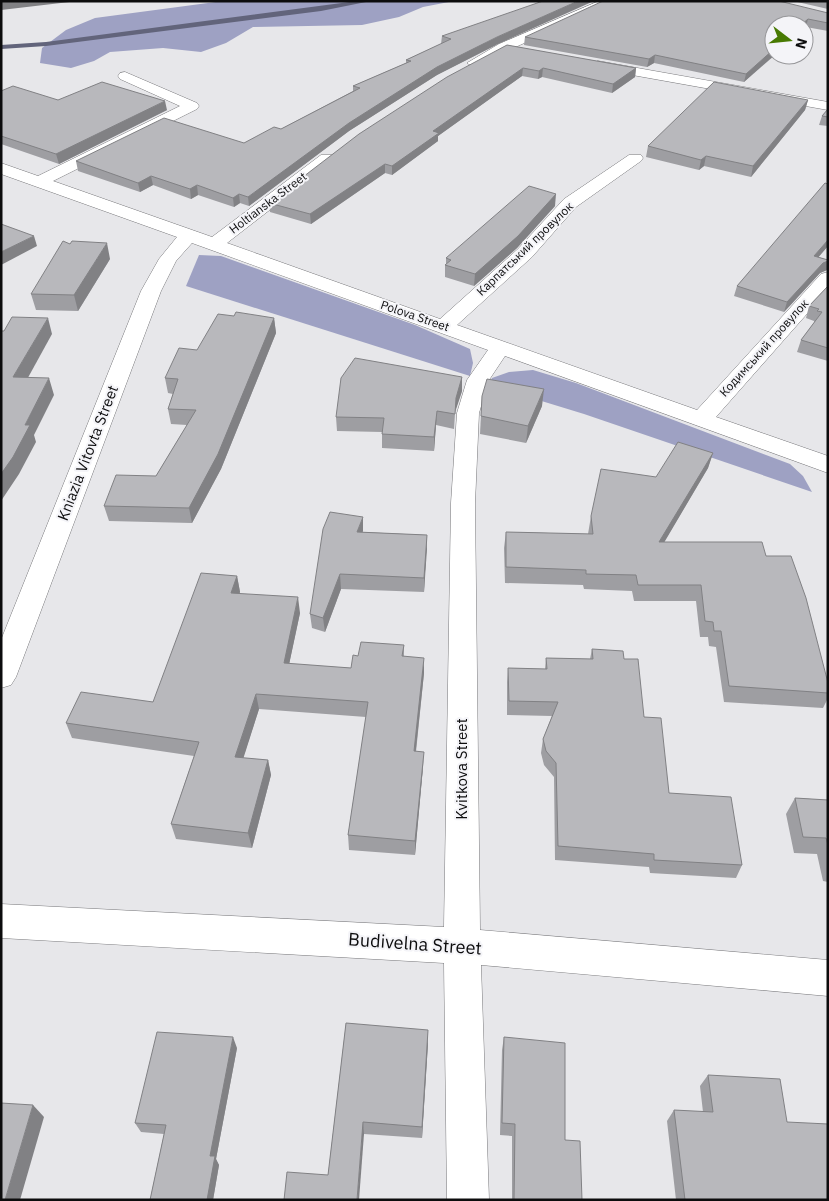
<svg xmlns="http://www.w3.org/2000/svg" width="829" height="1201" viewBox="0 0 829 1201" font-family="'IBM Plex Sans',sans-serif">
  <rect width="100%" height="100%" fill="#e7e7ea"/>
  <g fill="#9ea1c3">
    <path d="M 223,1 L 454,1 L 423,7 L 399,17 L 362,25 L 253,27 L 226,43 L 201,52 L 163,48 L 110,52 L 94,61 L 71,68 L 40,63 L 42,48 L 66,30 L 95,18 Z"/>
    <path d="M 199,255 L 221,256 L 415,325 L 470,349 L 473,363 L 470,376 L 186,286 Z"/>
    <path d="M 533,370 L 576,383 L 790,464 L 803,476 L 812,492 L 584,414 L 489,385 L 492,378 L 509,372 Z"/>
  </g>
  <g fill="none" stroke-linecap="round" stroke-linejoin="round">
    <path fill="#62647b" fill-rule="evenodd" d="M 357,1 L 371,1 L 321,11 L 46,46 L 1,49 L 1,45 L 46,42 Z"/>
    <defs>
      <g id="minor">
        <path d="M 599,1 L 616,1 L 509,50 L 479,66 L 474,67 L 467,63 L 499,44 Z"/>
        <path d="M 598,61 L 828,102 L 828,110 L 593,68 L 591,65 Z"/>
        <path d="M 125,72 L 197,103 L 199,106 L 197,109 L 53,181 L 212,237 L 321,155 L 333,155 L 335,158 L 333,161 L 227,243 L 440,319 L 518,249 L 564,199 L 629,155 L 641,155 L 643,158 L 641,161 L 576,207 L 532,257 L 457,325 L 697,410 L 821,274 L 828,272 L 828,290 L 716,417 L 828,456 L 828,473 L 505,356 L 489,380 L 479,413 L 475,503 L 480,930 L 828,960 L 828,996 L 481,965 L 489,1200 L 447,1200 L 444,963 L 1,938 L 1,904 L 444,927 L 451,503 L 457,413 L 467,380 L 488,350 L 192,243 L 176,261 L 161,291 L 16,677 L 11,685 L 1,688 L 1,640 L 141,291 L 159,259 L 177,237 L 1,174 L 1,163 L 38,176 L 180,106 L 120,79 L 118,76 L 120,73 Z"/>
      </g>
    </defs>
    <use href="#minor" stroke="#78787b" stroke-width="1"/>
    <use href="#minor" fill="#fff" fill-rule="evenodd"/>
  </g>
  <g fill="#9e9ea2">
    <path d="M 793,1 L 828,1 L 828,9 Z"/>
    <path d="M 828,13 L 828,31 L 806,27 L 804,29 L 804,25 L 744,82 L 654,63 L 647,67 L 524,45 L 525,37 Z"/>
    <path d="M 442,36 L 496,45 L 437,75 L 349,131 L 249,206 L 240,203 L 234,207 L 198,195 L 191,199 L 153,185 L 140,192 L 78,171 L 76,161 L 244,143 L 281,129 L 353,91 L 353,86 L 406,63 L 406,60 L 441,44 Z"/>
    <path d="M 507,45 L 636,68 L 635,77 L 612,93 L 542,77 L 538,79 L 522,76 L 438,136 L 438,141 L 392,175 L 385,173 L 311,224 L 270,212 L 269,203 Z"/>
    <path d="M 1,91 L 58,100 L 167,110 L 59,164 L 1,144 Z"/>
    <path d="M 808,100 L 805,110 L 751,177 L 704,166 L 699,170 L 646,157 L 648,146 Z"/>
    <path d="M 828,109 L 828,126 L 819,125 L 822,116 Z"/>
    <path d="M 828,184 L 828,246 L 818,257 L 828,260 L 828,268 L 827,270 L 820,273 L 784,312 L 734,296 L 737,286 Z"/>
    <path d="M 555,206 L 517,248 L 474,286 L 445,277 L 445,265 L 446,264 L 446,258 Z"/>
    <path d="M 110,259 L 78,311 L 36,310 L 31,294 Z"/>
    <path d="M 828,286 L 828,361 L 797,352 L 801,340 L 814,323 L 814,321 L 806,318 L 809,306 Z"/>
    <path d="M 274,318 L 276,333 L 221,469 L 192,523 L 109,521 L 104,506 L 156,476 L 187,425 L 171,424 L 168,409 L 173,394 L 168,393 L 165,378 L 197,350 Z"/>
    <path d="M 462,377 L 462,391 L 455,412 L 454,429 L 436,425 L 434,451 L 382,448 L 382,432 L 337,431 L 336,417 Z"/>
    <path d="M 482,396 L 542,406 L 526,443 L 480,434 Z"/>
    <path d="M 713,453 L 708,468 L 664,542 L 766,556 L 828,683 L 828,698 L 823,708 L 724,702 L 716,647 L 709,646 L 708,637 L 700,637 L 696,601 L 634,601 L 632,591 L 584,589 L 583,585 L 505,583 L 504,548 L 506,532 L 588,534 L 591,516 L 656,477 Z"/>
    <path d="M 363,531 L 363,532 L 427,535 L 424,592 L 341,589 L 325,632 L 312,628 L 310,614 Z"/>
    <path d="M 237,576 L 240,592 L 239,594 L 300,613 L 289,664 L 351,668 L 358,656 L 404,645 L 404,656 L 424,673 L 416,752 L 423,767 L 415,855 L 349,850 L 348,835 L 366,717 L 259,709 L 243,758 L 268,760 L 271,775 L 252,848 L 176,839 L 171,824 L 194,756 L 72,738 L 66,723 L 153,702 Z"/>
    <path d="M 592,649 L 624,659 L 669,793 L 742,865 L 736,878 L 650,873 L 649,867 L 555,860 L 554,777 L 544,765 L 541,753 L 543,739 L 552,716 L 507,715 L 507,682 L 508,668 L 545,669 L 546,658 L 590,659 Z"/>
    <path d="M 795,798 L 828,800 L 828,882 L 823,881 L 817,854 L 794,853 L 786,814 Z"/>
    <path d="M 346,1023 L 428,1043 L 422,1138 L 364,1134 L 328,1175 Z"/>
    <path d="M 504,1037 L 582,1200 L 512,1200 L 512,1136 L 500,1135 L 502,1050 Z"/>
    <path d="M 237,1048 L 216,1159 L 219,1165 L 213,1200 L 150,1200 L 164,1134 L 141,1132 L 135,1123 Z"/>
    <path d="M 708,1075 L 787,1122 L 828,1200 L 676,1200 L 667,1121 L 674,1110 L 703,1112 L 700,1086 Z"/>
  </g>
  <g fill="#818184">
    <path d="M 12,1 L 78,1 L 1,10 L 1,2 Z"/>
    <path d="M 578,1 L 594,1 L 496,45 L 437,75 L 349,131 L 249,206 L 248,197 L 349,123 L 437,67 L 497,37 Z"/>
    <path d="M 808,19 L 806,27 L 804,29 L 804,25 L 801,25 Z"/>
    <path d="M 774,49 L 775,55 L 744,82 L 746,74 Z"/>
    <path d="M 655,55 L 654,63 L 647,67 L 649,59 Z"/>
    <path d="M 523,68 L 522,76 L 438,136 L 438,141 L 392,175 L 392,166 L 433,131 Z"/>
    <path d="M 543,68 L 542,77 L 538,79 L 539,71 Z"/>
    <path d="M 636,68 L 635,77 L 612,93 L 613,84 Z"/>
    <path d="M 808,100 L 805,110 L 751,177 L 753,166 Z"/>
    <path d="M 165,101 L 167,110 L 59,164 L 56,154 Z"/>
    <path d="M 706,156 L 704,166 L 699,170 L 701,160 Z"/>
    <path d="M 385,164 L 385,173 L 311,224 L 310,214 Z"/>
    <path d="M 151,176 L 153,185 L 140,192 L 138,183 Z"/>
    <path d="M 197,185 L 198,195 L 191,199 L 190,189 Z"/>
    <path d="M 239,194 L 240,203 L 234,207 L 233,198 Z"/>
    <path d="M 556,194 L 555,206 L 517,248 L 474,286 L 475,274 Z"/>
    <path d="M 34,236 L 37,246 L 1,265 L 1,252 Z"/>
    <path d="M 828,240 L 828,246 L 811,266 L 814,256 Z"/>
    <path d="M 107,243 L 110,259 L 78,311 L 74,295 Z"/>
    <path d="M 828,261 L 827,270 L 820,273 L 784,312 L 787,302 L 823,263 Z"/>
    <path d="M 48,318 L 52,334 L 19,394 L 13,377 Z"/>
    <path d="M 274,318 L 276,333 L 221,469 L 192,523 L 189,508 Z"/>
    <path d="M 462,377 L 462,391 L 455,412 L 454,429 L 456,398 Z"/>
    <path d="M 49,378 L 54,395 L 34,435 L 36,442 L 19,474 L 1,501 L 1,474 L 25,425 Z"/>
    <path d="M 544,389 L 542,406 L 526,443 L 528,426 Z"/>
    <path d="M 437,411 L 436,425 L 434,451 L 434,437 Z"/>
    <path d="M 713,453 L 708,468 L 655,558 L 659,542 Z"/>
    <path d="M 363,517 L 363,531 L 357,547 L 357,532 Z"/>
    <path d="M 427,535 L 427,549 L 424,592 L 424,578 Z"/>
    <path d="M 340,574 L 341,589 L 325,632 L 323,618 Z"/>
    <path d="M 237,576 L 240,592 L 234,609 L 231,593 Z"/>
    <path d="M 298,597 L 300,613 L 286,679 L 284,663 Z"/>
    <path d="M 424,658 L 424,673 L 414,767 L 414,751 Z"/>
    <path d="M 256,694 L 259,709 L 239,772 L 235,757 Z"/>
    <path d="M 424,752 L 423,767 L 415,855 L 415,841 Z"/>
    <path d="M 268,760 L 271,775 L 252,848 L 248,833 Z"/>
    <path d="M 428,1030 L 428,1043 L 422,1138 L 422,1127 Z"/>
    <path d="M 233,1037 L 237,1048 L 216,1159 L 219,1165 L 213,1200 L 207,1200 L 210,1156 Z"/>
    <path d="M 33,1105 L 44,1117 L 20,1200 L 5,1200 Z"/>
    <path d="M 363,1122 L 364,1134 L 359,1200 L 357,1200 Z"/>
  </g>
  <g fill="#b8b8bc" stroke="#818184">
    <path d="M 543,1 L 578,1 L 497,37 L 437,67 L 349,123 L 248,197 L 239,194 L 233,198 L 197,185 L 190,189 L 151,176 L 138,183 L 76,161 L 164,118 L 244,143 L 274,127 L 281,129 L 360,88 L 353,86 L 411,61 L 406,60 L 451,39 L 442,36 Z"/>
    <path d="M 603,1 L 779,1 L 828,13 L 828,23 L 808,19 L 801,25 L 774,25 L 774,49 L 746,74 L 655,55 L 649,59 L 525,37 Z"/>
    <path d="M 507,45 L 636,68 L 613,84 L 543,68 L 539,71 L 523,68 L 433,131 L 439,133 L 392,166 L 385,164 L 310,214 L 269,203 L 359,134 L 447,77 Z"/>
    <path d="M 102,82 L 165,101 L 56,154 L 1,136 L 1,91 L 13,86 L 58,100 Z"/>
    <path d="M 714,82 L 808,100 L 753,166 L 706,156 L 701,160 L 648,146 Z"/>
    <path d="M 828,109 L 828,117 L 822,116 Z"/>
    <path d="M 825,183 L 828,184 L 828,240 L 814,256 L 828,260 L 828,261 L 823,263 L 787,302 L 737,286 Z"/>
    <path d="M 529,186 L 556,194 L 518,236 L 475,274 L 445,265 L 451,260 L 446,258 Z"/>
    <path d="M 1,224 L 34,236 L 1,252 Z"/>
    <path d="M 63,241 L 70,244 L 72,241 L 107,243 L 74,295 L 31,294 Z"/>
    <path d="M 828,286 L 828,348 L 801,340 L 822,312 L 817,311 L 819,309 L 809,306 Z"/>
    <path d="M 236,312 L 274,318 L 218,454 L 189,508 L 104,506 L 116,475 L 156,476 L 196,410 L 168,409 L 178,379 L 165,378 L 179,348 L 197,350 L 218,314 L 234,316 Z"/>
    <path d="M 12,317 L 48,318 L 13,377 L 49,378 L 25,425 L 30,425 L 13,457 L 1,474 L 1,331 L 4,331 Z"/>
    <path d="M 355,358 L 462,377 L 456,398 L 455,414 L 437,411 L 434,437 L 382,434 L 384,418 L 336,417 L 341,378 Z"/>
    <path d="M 487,379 L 544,389 L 528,426 L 481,416 L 482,396 Z"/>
    <path d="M 678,442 L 713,453 L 659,542 L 762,542 L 766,556 L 791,556 L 806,598 L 828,683 L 828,693 L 729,686 L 721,631 L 714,631 L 713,622 L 705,621 L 701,585 L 638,585 L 636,575 L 586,574 L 586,570 L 506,567 L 506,532 L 593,534 L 591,516 L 601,469 L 656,477 Z"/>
    <path d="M 330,512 L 363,517 L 357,532 L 427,535 L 424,578 L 340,574 L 323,618 L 310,614 L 323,529 Z"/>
    <path d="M 201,573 L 237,576 L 231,593 L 298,597 L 284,663 L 351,668 L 353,655 L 358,656 L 361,642 L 404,645 L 402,656 L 424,658 L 414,751 L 424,752 L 415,841 L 348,835 L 368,702 L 256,694 L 235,757 L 268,760 L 248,833 L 171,824 L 199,742 L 66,723 L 81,692 L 153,702 Z"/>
    <path d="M 592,649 L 623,651 L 624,659 L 638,659 L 644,717 L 661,718 L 669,793 L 731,797 L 742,865 L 654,860 L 654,854 L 558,846 L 556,763 L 546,751 L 543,739 L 558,702 L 509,701 L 508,668 L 547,669 L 546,658 L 593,659 Z"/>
    <path d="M 795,798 L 828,800 L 828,845 L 826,838 L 803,837 Z"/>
    <path d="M 346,1023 L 428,1030 L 422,1127 L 363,1122 L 357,1200 L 284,1200 L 287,1172 L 328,1175 Z"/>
    <path d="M 157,1032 L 233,1037 L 210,1156 L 215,1156 L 207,1200 L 150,1200 L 166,1125 L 135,1123 Z"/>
    <path d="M 504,1037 L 565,1043 L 565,1140 L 580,1141 L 582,1200 L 514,1200 L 515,1124 L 502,1123 Z"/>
    <path d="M 708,1075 L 780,1079 L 787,1122 L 828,1124 L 828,1200 L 685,1200 L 674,1110 L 713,1112 Z"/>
    <path d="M 1,1103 L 33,1105 L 5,1200 L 1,1200 Z"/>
  </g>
  <g text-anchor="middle" stroke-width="4" stroke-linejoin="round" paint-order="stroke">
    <g font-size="12" fill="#0c0c0d" stroke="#f4f4f8">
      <text transform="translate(268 203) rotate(-37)" y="4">Holtianska Street</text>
      <text transform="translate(525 249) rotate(-44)" y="4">Карпатський провулок</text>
      <text transform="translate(415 316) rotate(19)" y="4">Polova Street</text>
      <text transform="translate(764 348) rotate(-48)" y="4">Кодимський провулок</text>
    </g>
    <g font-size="15" fill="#0c0c0d" stroke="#f4f4f8">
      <text transform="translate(88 453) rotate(-69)" y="5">Kniazia Vitovta Street</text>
      <text transform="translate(462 769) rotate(-90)" y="5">Kvitkova Street</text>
    </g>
    <g font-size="18" fill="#0c0c0d" stroke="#f4f4f8">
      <text transform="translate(415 944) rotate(4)" y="6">Budivelna Street</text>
    </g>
  </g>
  <rect width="829" height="1201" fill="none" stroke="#0c0c0d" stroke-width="5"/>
  <g transform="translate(789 40) rotate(106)"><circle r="24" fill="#f4f4f8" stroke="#97979a"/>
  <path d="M0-4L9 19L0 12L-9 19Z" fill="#487a03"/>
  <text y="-8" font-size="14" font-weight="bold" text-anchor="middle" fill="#0c0c0d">N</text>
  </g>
</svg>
